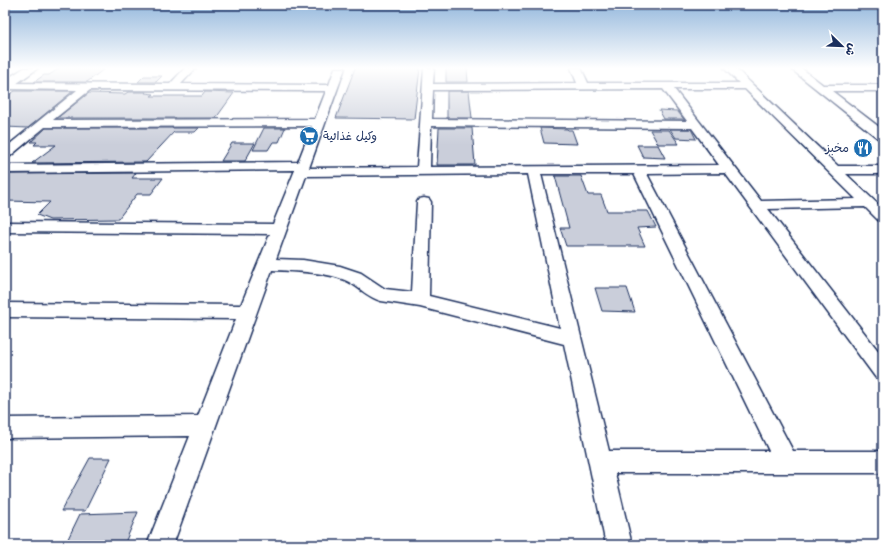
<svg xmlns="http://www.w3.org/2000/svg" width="888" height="550" viewBox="0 0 888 550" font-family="Mali,'Playpen Sans Arabic',sans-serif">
  <rect width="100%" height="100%" fill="#fff"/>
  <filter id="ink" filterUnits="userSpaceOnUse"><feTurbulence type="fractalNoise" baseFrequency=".025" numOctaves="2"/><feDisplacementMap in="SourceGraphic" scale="8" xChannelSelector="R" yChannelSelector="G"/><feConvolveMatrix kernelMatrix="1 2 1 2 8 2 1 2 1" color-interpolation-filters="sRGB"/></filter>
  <g filter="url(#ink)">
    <g fill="#caceda" stroke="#1b2f5e">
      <path d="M 60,68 L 93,68 L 104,69 L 87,82 L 34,82 L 44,75 L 49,75 Z"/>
      <path d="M 355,68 L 420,68 L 414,119 L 336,118 Z"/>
      <path d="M 446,68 L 467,68 L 468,82 L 446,82 Z"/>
      <path d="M 144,76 L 162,76 L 156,82 L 138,82 Z"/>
      <path d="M 15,91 L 73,91 L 28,128 L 5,127 L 5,97 Z"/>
      <path d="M 447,91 L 469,91 L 472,118 L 447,118 Z"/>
      <path d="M 128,92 L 146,92 L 145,93 L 154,94 L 151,96 L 202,96 L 205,92 L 234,93 L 216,118 L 57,118 L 89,93 L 125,94 Z"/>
      <path d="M 659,110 L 677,111 L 684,119 L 664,119 Z"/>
      <path d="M 46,128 L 199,128 L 195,132 L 174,132 L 146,162 L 32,163 L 56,145 L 34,145 L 37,142 L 31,142 Z"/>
      <path d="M 264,128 L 285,128 L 279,142 L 273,142 L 268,150 L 253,150 Z"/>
      <path d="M 439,128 L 472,128 L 475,165 L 437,165 Z"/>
      <path d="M 540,128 L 567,129 L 568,130 L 572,130 L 577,144 L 544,143 Z"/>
      <path d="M 670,129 L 691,129 L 696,139 L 676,138 Z"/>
      <path d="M 650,130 L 669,130 L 679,144 L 658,144 Z"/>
      <path d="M 232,143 L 255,143 L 245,161 L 221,161 Z"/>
      <path d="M 637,145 L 658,145 L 665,158 L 643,157 Z"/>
      <path d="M 136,173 L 132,178 L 163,178 L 151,194 L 137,194 L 118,219 L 50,220 L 37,215 L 50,202 L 5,201 L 5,174 Z"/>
      <path d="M 555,176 L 581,176 L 588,195 L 601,195 L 607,211 L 648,211 L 656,227 L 637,228 L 645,246 L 566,246 L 560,228 L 569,228 Z"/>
      <path d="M 595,288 L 627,288 L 635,312 L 602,311 Z"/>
      <path d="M 90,458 L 111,458 L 85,511 L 61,511 Z"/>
      <path d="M 138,512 L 124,545 L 65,545 L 80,514 Z"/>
    </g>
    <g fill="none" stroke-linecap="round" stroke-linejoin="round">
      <defs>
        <g id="minor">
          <path d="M 185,68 L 196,68 L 181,84 L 329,85 L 335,68 L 345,68 L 309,168 L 417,167 L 424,68 L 434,68 L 433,84 L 577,83 L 571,68 L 581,68 L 588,83 L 739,83 L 724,68 L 735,68 L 838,166 L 883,166 L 883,174 L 846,174 L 883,209 L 883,222 L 878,220 L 865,207 L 768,209 L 883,357 L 883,381 L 876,378 L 725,173 L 647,174 L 793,451 L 883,451 L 883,473 L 615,473 L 632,545 L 606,545 L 564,344 L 420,307 L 381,301 C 369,298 360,288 349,282 C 331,272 293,271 272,270 L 173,545 L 147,545 L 190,436 L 5,438 L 5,418 L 198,416 L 236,319 L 5,317 L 5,303 L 241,305 L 270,234 L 5,232 L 5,222 L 273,224 L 295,170 L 5,173 L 5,165 L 298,162 L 312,126 L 45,127 L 9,157 L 5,158 L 5,148 L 77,90 L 5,89 L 5,83 L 170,84 ZM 663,89 L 687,121 L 432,119 L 433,90 ZM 674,89 L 745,89 L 856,199 L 761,201 ZM 90,90 L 326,91 L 315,119 L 53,120 ZM 431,126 L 692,128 L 719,165 L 430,167 ZM 528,174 L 560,328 L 429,296 L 431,202 L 429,199 L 424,198 L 419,199 L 417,202 L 412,292 L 385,289 L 361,273 L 340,266 L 303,260 L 276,259 L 306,176 ZM 541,174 L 634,174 L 769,451 L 609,451 Z"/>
          <path d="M 790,68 L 801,68 L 823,85 L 883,85 L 883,91 L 832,91 L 883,130 L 883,140 L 879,139 Z"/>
        </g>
        <path id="major" d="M 24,68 L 38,68 L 9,89 L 5,90 L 5,80 Z"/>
      </defs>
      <use href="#minor" stroke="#1b2f5e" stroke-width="3"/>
      <use href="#major" stroke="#1b2f5e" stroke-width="3"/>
      <use href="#minor" fill="#fff" fill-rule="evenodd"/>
      <use href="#major" fill="#fff" fill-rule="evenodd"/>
    </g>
  </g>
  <linearGradient id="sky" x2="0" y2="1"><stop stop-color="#93b7dc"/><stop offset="0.47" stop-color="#fff"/><stop offset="1" stop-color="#fff" stop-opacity="0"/></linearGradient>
  <rect width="888" height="145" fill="url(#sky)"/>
  <defs>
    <symbol id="supermarket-disc" viewBox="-11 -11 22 22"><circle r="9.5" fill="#1f6fb2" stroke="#fff"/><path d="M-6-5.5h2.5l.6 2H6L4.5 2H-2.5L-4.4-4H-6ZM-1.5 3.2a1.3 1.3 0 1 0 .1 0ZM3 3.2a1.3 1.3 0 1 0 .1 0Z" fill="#fff"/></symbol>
    <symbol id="restaurant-disc" viewBox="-11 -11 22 22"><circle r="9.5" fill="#1f6fb2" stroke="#fff"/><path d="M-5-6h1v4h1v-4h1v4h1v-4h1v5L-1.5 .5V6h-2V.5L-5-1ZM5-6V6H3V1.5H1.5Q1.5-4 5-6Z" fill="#fff"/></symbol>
  </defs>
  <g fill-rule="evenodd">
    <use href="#supermarket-disc" x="298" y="125" width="22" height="22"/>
    <use href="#restaurant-disc" x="852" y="137" width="22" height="22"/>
  </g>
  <g text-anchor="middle" stroke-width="3" stroke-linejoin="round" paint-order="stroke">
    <g font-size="12" fill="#1b2f5e" stroke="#fff" text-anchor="start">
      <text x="323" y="140">وكيل غذائية</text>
      <text x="849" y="152" text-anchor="end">مخبز</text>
    </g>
  </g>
  <rect width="888" height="550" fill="none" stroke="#fff" stroke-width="20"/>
  <rect x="10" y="10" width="868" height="530" fill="none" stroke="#1b2f5e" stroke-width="1.5" filter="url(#ink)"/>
  <g transform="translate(842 46) rotate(113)" stroke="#ffffff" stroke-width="3" paint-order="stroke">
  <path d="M0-3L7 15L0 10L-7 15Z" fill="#1b2f5e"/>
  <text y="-6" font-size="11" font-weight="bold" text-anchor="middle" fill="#1b2f5e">ش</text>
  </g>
</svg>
